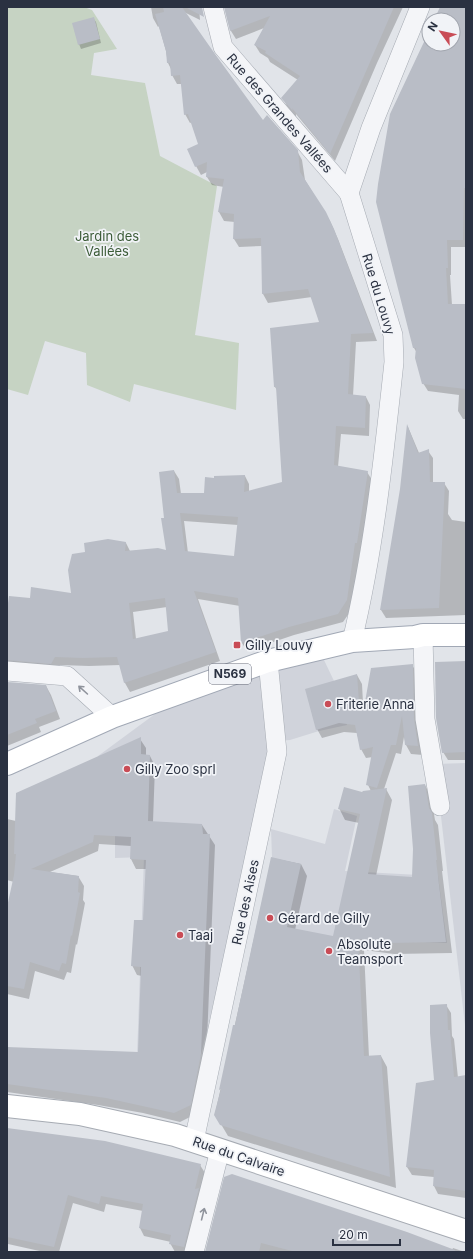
<svg xmlns="http://www.w3.org/2000/svg" width="473" height="1259" viewBox="0 0 473 1259" font-family="Inter,sans-serif">
  <rect width="100%" height="100%" fill="#e1e4e9"/>
  <g fill="#d0d3db">
    <path d="M 324,660 L 334,681 L 347,725 L 319,731 L 290,740 L 276,741 L 201,1055 L 194,1061 L 137,1057 L 144,857 L 115,858 L 115,797 L 98,756 L 155,714 L 254,671 Z"/>
    <path d="M 466,763 L 466,1034 L 435,764 Z"/>
    <path d="M 334,809 L 357,816 L 345,871 L 438,876 L 447,943 L 356,939 L 251,951 L 272,857 L 271,829 L 325,844 Z"/>
  </g>
  <path fill="#c6d3c3" d="M 7,7 L 84,7 L 92,10 L 117,49 L 94,53 L 91,75 L 145,83 L 160,156 L 217,186 L 195,335 L 239,343 L 236,410 L 134,384 L 130,402 L 87,385 L 86,353 L 45,341 L 28,395 L 7,389 Z"/>
  <g fill="#0003" fill-rule="evenodd">
    <path d="M 151,7 L 199,7 L 200,20 L 184,12 L 262,121 L 297,151 L 302,160 L 305,180 L 330,221 L 338,239 L 377,341 L 356,342 L 353,396 L 366,397 L 370,405 L 369,436 L 341,434 L 338,467 L 367,472 L 372,480 L 361,552 L 360,552 L 352,609 L 343,622 L 294,635 L 247,651 L 242,643 L 240,606 L 198,599 L 220,661 L 130,692 L 125,683 L 120,665 L 89,666 L 60,665 L 56,672 L 7,670 L 7,605 L 31,599 L 72,594 L 86,553 L 126,543 L 130,551 L 167,551 L 165,519 L 174,471 L 179,479 L 181,494 L 205,494 L 215,479 L 245,476 L 249,484 L 249,492 L 283,483 L 277,390 L 275,387 L 320,323 L 312,297 L 268,303 L 263,294 L 262,246 L 239,247 L 234,239 L 235,222 L 224,221 L 219,212 L 224,187 L 212,185 L 207,177 L 207,172 L 201,175 L 196,166 L 199,144 L 192,122 L 190,123 L 185,114 L 182,84 L 177,84 L 172,75 L 171,69 L 168,63 L 166,51 L 159,26 L 158,27 L 153,18 ZM 184,521 L 238,525 L 235,557 L 188,553 ZM 167,607 L 169,632 L 136,639 L 133,612 Z"/>
    <path d="M 225,7 L 403,7 L 377,63 L 335,161 L 296,114 L 296,117 L 287,106 L 283,98 L 298,80 L 270,62 L 268,58 L 260,53 L 255,45 L 264,28 L 236,39 L 231,31 Z"/>
    <path d="M 443,7 L 466,7 L 466,247 L 451,247 L 451,275 L 450,275 L 452,305 L 466,305 L 466,419 L 463,419 L 458,411 L 459,395 L 428,391 L 423,383 L 417,353 L 414,348 L 377,202 L 429,33 L 429,44 L 453,44 L 453,20 L 435,20 Z"/>
    <path d="M 93,18 L 96,22 L 101,43 L 81,49 L 79,44 Z"/>
    <path d="M 408,427 L 419,453 L 428,451 L 433,458 L 433,483 L 444,483 L 449,491 L 448,514 L 452,520 L 466,522 L 466,615 L 386,618 L 381,610 L 401,489 Z"/>
    <path d="M 466,662 L 466,760 L 448,760 L 443,752 Z"/>
    <path d="M 412,665 L 417,673 L 423,755 L 411,754 L 406,745 L 404,737 L 401,754 L 396,753 L 384,789 L 386,789 L 392,800 L 376,876 L 413,878 L 425,785 L 431,797 L 435,820 L 438,825 L 443,871 L 442,871 L 452,953 L 394,954 L 364,950 L 369,1057 L 381,1056 L 387,1067 L 396,1188 L 228,1136 L 215,1114 L 272,858 L 301,864 L 307,876 L 295,930 L 334,937 L 359,823 L 345,820 L 339,808 L 363,793 L 371,791 L 368,785 L 373,757 L 366,758 L 361,749 L 357,733 L 344,732 L 322,738 L 317,729 L 357,675 L 362,684 L 363,703 L 366,703 Z"/>
    <path d="M 7,683 L 46,686 L 51,695 L 60,719 L 39,727 L 41,732 L 7,746 Z"/>
    <path d="M 140,739 L 146,748 L 146,756 L 150,756 L 155,766 L 153,822 L 202,825 L 215,845 L 206,1065 L 196,1114 L 180,1122 L 143,1113 L 98,1105 L 7,1092 L 7,1048 L 139,1053 L 142,976 L 137,975 L 132,965 L 144,921 L 147,869 L 136,869 L 131,859 L 131,846 L 99,844 L 98,851 L 50,872 L 78,876 L 84,886 L 83,900 L 85,903 L 77,945 L 76,944 L 71,973 L 67,972 L 64,980 L 35,971 L 29,999 L 7,994 L 7,910 L 14,882 L 7,880 L 7,819 L 16,821 Z"/>
    <path d="M 446,1005 L 451,1013 L 452,1036 L 454,1039 L 458,1078 L 466,1079 L 466,1198 L 438,1194 L 434,1186 L 434,1177 L 412,1175 L 407,1167 L 435,1081 Z"/>
    <path d="M 7,1129 L 200,1165 L 205,1173 L 189,1252 L 175,1252 L 170,1243 L 171,1242 L 144,1236 L 140,1228 L 143,1211 L 106,1204 L 104,1212 L 73,1203 L 59,1252 L 44,1252 L 8,1244 Z"/>
    <path d="M 225,1178 L 452,1250 L 453,1248 L 465,1252 L 206,1252 Z"/>
  </g>
  <g fill="#b9bdc6" fill-rule="evenodd">
    <path d="M 163,7 L 182,7 L 215,54 L 263,120 L 267,115 L 298,150 L 300,172 L 326,212 L 334,229 L 373,333 L 351,334 L 348,394 L 366,396 L 365,428 L 336,426 L 334,465 L 368,471 L 357,543 L 355,543 L 347,600 L 338,614 L 289,627 L 241,643 L 238,598 L 194,591 L 216,652 L 124,683 L 117,657 L 83,658 L 55,657 L 51,664 L 7,660 L 7,603 L 8,603 L 9,596 L 30,598 L 31,587 L 71,593 L 68,570 L 72,554 L 85,552 L 84,543 L 108,539 L 126,542 L 125,551 L 158,548 L 166,550 L 161,518 L 164,518 L 159,472 L 174,470 L 177,493 L 204,493 L 205,477 L 214,478 L 214,476 L 245,475 L 244,492 L 282,482 L 276,387 L 274,387 L 270,328 L 319,322 L 308,289 L 262,294 L 261,238 L 233,239 L 234,214 L 218,212 L 224,179 L 206,177 L 207,162 L 195,167 L 187,149 L 198,144 L 188,114 L 184,115 L 180,75 L 171,76 L 170,63 L 167,63 L 166,51 L 155,14 L 164,12 ZM 180,513 L 238,517 L 234,556 L 185,551 ZM 165,598 L 168,631 L 133,639 L 129,603 Z"/>
    <path d="M 185,7 L 202,7 L 204,17 Z"/>
    <path d="M 224,7 L 394,7 L 330,154 L 292,108 L 293,111 L 281,98 L 300,76 L 265,53 L 266,51 L 254,45 L 270,16 L 230,31 Z"/>
    <path d="M 440,7 L 466,7 L 466,188 L 464,188 L 463,240 L 447,240 L 448,268 L 446,268 L 448,304 L 466,304 L 466,389 L 422,384 L 415,358 L 416,348 L 413,348 L 376,202 L 378,184 L 390,114 L 423,44 L 429,32 L 429,44 L 453,44 L 453,20 L 434,20 Z"/>
    <path d="M 94,17 L 100,39 L 78,45 L 72,23 Z"/>
    <path d="M 407,424 L 418,453 L 429,449 L 430,482 L 445,482 L 439,608 L 380,610 L 400,489 Z"/>
    <path d="M 466,661 L 466,752 L 442,753 L 436,718 L 435,662 Z"/>
    <path d="M 413,664 L 414,719 L 418,746 L 405,745 L 402,716 L 396,745 L 391,745 L 377,788 L 366,785 L 373,747 L 360,750 L 355,725 L 339,723 L 316,730 L 305,689 L 357,674 L 359,702 L 365,702 L 371,668 Z"/>
    <path d="M 7,682 L 46,685 L 56,711 L 35,719 L 37,723 L 7,735 Z"/>
    <path d="M 141,737 L 141,754 L 150,755 L 148,821 L 202,824 L 203,834 L 210,834 L 201,1054 L 191,1105 L 174,1113 L 106,1098 L 7,1084 L 7,1047 L 138,1052 L 141,967 L 131,966 L 134,920 L 143,920 L 146,860 L 130,859 L 131,837 L 94,835 L 93,842 L 31,869 L 79,876 L 78,892 L 80,893 L 72,936 L 71,935 L 66,964 L 62,963 L 59,971 L 30,962 L 24,989 L 7,986 L 7,907 L 14,875 L 16,854 L 14,854 L 16,793 Z"/>
    <path d="M 425,784 L 429,808 L 432,813 L 437,860 L 436,860 L 446,942 L 387,943 L 358,939 L 364,1056 L 381,1055 L 390,1177 L 220,1125 L 214,1115 L 221,1089 L 219,1090 L 233,1025 L 235,1025 L 271,857 L 301,864 L 287,927 L 333,936 L 360,814 L 338,809 L 344,787 L 362,792 L 363,791 L 387,788 L 368,874 L 412,877 L 413,849 L 408,786 Z"/>
    <path d="M 447,1004 L 448,1030 L 450,1030 L 454,1077 L 466,1075 L 466,1191 L 433,1186 L 434,1170 L 406,1167 L 416,1083 L 434,1080 L 430,1033 L 430,1005 Z"/>
    <path d="M 7,1128 L 105,1141 L 201,1164 L 195,1189 L 199,1188 L 184,1247 L 169,1244 L 171,1235 L 139,1228 L 143,1204 L 101,1196 L 99,1204 L 68,1195 L 54,1247 L 7,1237 Z"/>
    <path d="M 232,1174 L 407,1232 L 455,1250 L 454,1252 L 296,1252 L 261,1243 L 259,1252 L 205,1252 L 224,1177 Z"/>
  </g>
  <g fill="none" stroke-linecap="round" stroke-linejoin="round">
    <defs>
      <g id="minor">
        <path d="M 213,7 L 223,47 L 349,193"/>
        <path d="M 423,635 L 425,719 L 440,806"/>
        <path d="M 352,641 C 374,550 384,455 394,362 L 393,335 L 349,193 L 371,128 L 420,7"/>
        <path d="M 7,671 L 67,676 L 112,717"/>
        <path d="M 194,1141 L 277,752 L 268,661"/>
        <path d="M 194,1252 L 220,1150"/>
      </g>
      <path id="secondary" d="M 7,1106 L 80,1114 L 175,1135 L 466,1231"/>
      <path id="primary" d="M 7,764 L 112,717 L 268,661 L 352,641 L 415,637 L 423,635 L 466,635"/>
    </defs>
    <use href="#minor" stroke="#a6abb3" stroke-width="20"/>
    <use href="#secondary" stroke="#a6abb3" stroke-width="24"/>
    <use href="#primary" stroke="#a1a8b5" stroke-width="24"/>
    <use href="#minor" stroke="#f4f5f8" stroke-width="19"/>
    <use href="#secondary" stroke="#fff" stroke-width="22"/>
    <use href="#primary" stroke="#fff" stroke-width="22"/>
  </g>
  <defs><path id="oneway-shaft" d="M-6 0H5M1.5-3L5.5 0L1.5 3" fill="none" stroke-width="1.6" stroke-linecap="round" stroke-linejoin="round"/></defs>
  <g stroke="#8f939c">
    <use href="#oneway-shaft" transform="translate(83 690) rotate(-138)"/>
    <use href="#oneway-shaft" transform="translate(203 1214) rotate(-76)"/>
  </g>
  <g fill="#c94c56" stroke="#f1f3f7" stroke-width="1.5">
    <rect x="233" y="641" width="8" height="8" rx="2"/>
    <circle cx="328" cy="704" r="4"/>
    <circle cx="127" cy="769" r="4"/>
    <circle cx="270" cy="918" r="4"/>
    <circle cx="180" cy="935" r="4"/>
    <circle cx="329" cy="951" r="4"/>
  </g>
  <g text-anchor="middle" stroke-width="3.5" stroke-linejoin="round" paint-order="stroke">
    <rect fill="#f1f3f7" stroke="#666b78" stroke-width="1" x="209" y="664" width="42" height="20" rx="3"/>
    <g font-size="12" font-weight="bold" fill="#2a3141">
      <text x="230" y="678">N569</text>
    </g>
    <g font-size="13" fill="#2a3141" stroke="#f1f3f7">
      <text transform="translate(280 113) rotate(49)" y="5">Rue des Grandes Vallées</text>
      <text transform="translate(379 294) rotate(73)" y="5">Rue du Louvy</text>
      <text transform="translate(245 902) rotate(-78)" y="5">Rue des Aises</text>
      <text transform="translate(239 1156) rotate(19)" y="5">Rue du Calvaire</text>
    </g>
    <g font-size="13" fill="#3c5c38" stroke="#f1f3f7">
      <text x="107" y="241">Jardin des<tspan x="107" dy="15">Vallées</tspan></text>
    </g>
    <g font-size="13" fill="#2a3141" stroke="#f1f3f7" text-anchor="start">
      <text x="245" y="650">Gilly Louvy</text>
      <text x="336" y="709">Friterie Anna</text>
      <text x="135" y="774">Gilly Zoo sprl</text>
      <text x="278" y="923">Gérard de Gilly</text>
      <text x="188" y="940">Taaj</text>
      <text x="337" y="949">Absolute<tspan x="337" dy="15">Teamsport</tspan></text>
    </g>
  </g>
  <rect width="473" height="1259" fill="none" stroke="#2a3141" stroke-width="16"/>
  <g transform="translate(441 32) rotate(303)"><circle r="19" fill="#f1f3f7" stroke="#a1a5ae"/>
  <path d="M0-3L7 15L0 10L-7 15Z" fill="#c94c56"/>
  <text y="-6" font-size="11" font-weight="bold" text-anchor="middle" fill="#2a3141">N</text>
  </g>
  <path d="M333 1239v6h67v-6" fill="none" stroke="#2a3141" stroke-width="2"/>
  <text x="339" y="1239" font-size="12" fill="#2a3141" stroke="#f1f3f7" stroke-width="3" paint-order="stroke">20 m</text>
</svg>
